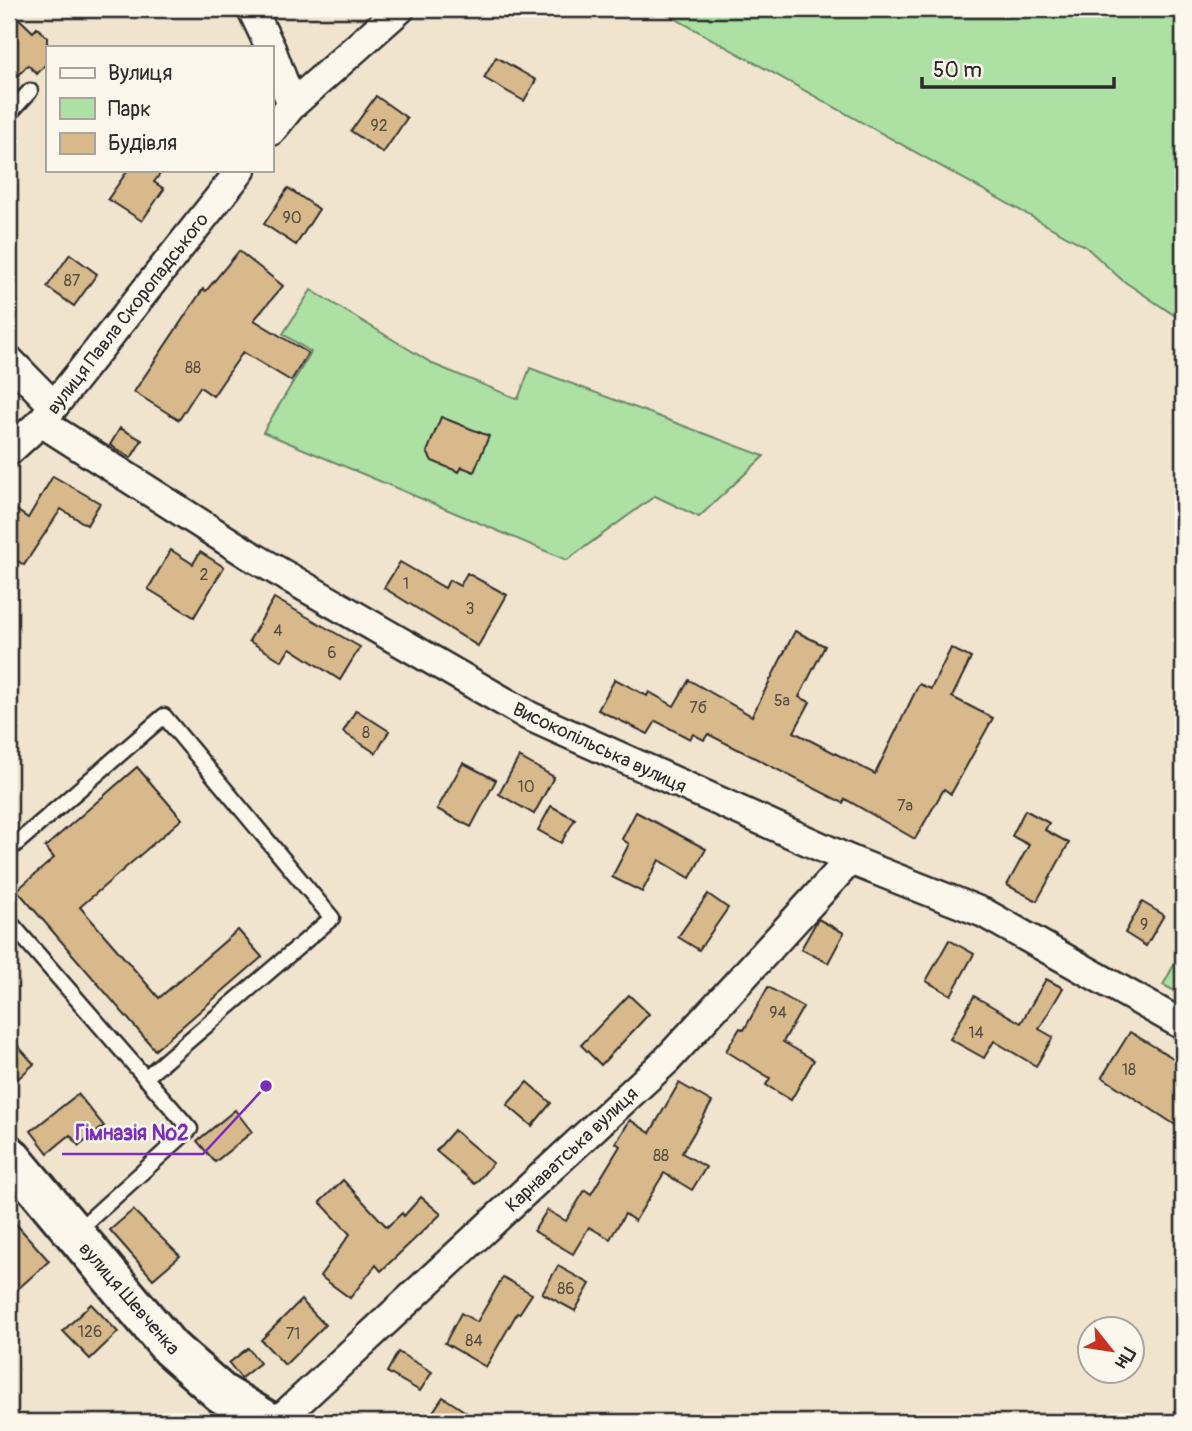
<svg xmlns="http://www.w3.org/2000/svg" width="1192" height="1431" viewBox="0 0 1192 1431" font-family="Pangolin,sans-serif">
  <rect width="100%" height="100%" fill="#f0e4cf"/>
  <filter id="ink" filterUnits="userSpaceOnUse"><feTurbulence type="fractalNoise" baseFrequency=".0143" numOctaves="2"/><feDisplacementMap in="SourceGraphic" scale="14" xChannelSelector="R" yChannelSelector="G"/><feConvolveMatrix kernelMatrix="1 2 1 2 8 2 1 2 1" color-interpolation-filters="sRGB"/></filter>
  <g filter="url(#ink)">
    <g fill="#ade1a3" stroke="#6c8667" stroke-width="2">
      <path d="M 658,9 L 1183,9 L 1183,321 L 1122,280 L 1086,247 Z"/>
      <path d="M 311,290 L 435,365 L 518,399 L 530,368 L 764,456 L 699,517 L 655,496 L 567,560 L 263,432 L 311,352 L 283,334 Z"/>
      <path d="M 1183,948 L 1183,995 L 1163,985 Z"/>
    </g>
    <g fill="#d8b98c" stroke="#2b2b2b" stroke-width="2">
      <path d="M 9,9 L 33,32 L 37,28 L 47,37 L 47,63 L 37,74 L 28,65 L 9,85 Z"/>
      <path d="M 496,57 L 536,80 L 524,101 L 484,78 Z"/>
      <path d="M 376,96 L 407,118 L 383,153 L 351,131 Z"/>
      <path d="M 128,170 L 163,170 L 154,182 L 164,189 L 142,221 L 108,199 Z"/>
      <path d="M 288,188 L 319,209 L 296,245 L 264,224 Z"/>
      <path d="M 239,251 L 283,286 L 254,320 L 308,353 L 291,381 L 243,352 L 213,396 L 200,387 L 179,420 L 134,392 L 203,289 L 206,291 Z"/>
      <path d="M 70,254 L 97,274 L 74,306 L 47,287 Z"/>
      <path d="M 441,417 L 489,436 L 474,472 L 462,467 L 459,472 L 432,461 L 427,452 Z"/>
      <path d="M 120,428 L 142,440 L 131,458 L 110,445 Z"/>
      <path d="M 53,476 L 100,503 L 87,525 L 61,509 L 24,565 L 9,555 L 9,505 L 28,518 Z"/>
      <path d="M 171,550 L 193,564 L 200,552 L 224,567 L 194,617 L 148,589 Z"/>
      <path d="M 400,562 L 445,588 L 449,580 L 460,586 L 467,573 L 507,595 L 478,646 L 384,588 Z"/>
      <path d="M 274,598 L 360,647 L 340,680 L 290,648 L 282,661 L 249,641 Z"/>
      <path d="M 795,631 L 825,646 L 799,697 L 810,702 L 794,732 L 875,774 L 919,684 L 931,689 L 951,648 L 971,658 L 952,697 L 993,718 L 951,794 L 944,789 L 915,839 L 845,799 L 843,803 L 708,734 L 704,740 L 693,734 L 690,739 L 656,721 L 648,734 L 598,710 L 615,679 L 647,696 L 649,692 L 674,706 L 689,680 L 752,716 Z"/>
      <path d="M 356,710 L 389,731 L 376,753 L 343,732 Z"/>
      <path d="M 519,757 L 554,777 L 534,814 L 499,794 Z"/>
      <path d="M 463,763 L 496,780 L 471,827 L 437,809 Z"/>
      <path d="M 137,767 L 182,819 L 80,907 L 159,998 L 238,930 L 262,957 L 155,1050 L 17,890 L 54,858 L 45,847 Z"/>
      <path d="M 551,806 L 575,819 L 561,843 L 538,830 Z"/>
      <path d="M 1025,810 L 1049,823 L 1045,830 L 1069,843 L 1037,901 L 1007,885 L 1029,845 L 1012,836 Z"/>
      <path d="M 636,812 L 706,849 L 690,878 L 659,860 L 642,892 L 612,877 L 629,844 L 622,839 Z"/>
      <path d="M 708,894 L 728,908 L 699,950 L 678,937 Z"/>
      <path d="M 1142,902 L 1164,915 L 1146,946 L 1125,933 Z"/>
      <path d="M 818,919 L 844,933 L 828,963 L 801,949 Z"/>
      <path d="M 949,940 L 974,954 L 951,995 L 926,981 Z"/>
      <path d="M 1046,979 L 1063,988 L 1039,1029 L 1053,1037 L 1036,1066 L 994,1041 L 984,1058 L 950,1039 L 974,996 L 1021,1023 Z"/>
      <path d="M 768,987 L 803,1007 L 783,1042 L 814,1060 L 791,1100 L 766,1085 L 770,1078 L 726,1051 L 740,1028 L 744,1030 Z"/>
      <path d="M 629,995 L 649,1014 L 601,1065 L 581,1045 Z"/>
      <path d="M 1130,1032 L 1183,1064 L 1183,1130 L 1102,1077 Z"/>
      <path d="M 9,1036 L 34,1064 L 9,1087 Z"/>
      <path d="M 527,1082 L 551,1103 L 532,1126 L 507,1105 Z"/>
      <path d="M 679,1083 L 712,1102 L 682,1153 L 706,1167 L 692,1190 L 664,1173 L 635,1221 L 625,1214 L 610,1239 L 589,1227 L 573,1254 L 534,1231 L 547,1210 L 566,1221 L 585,1190 L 591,1194 L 620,1146 L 616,1143 L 630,1120 L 650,1133 Z"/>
      <path d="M 78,1094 L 104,1126 L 79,1146 L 70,1135 L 48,1153 L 31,1131 Z"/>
      <path d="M 235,1110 L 252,1132 L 215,1162 L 197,1141 Z"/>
      <path d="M 454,1130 L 493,1163 L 475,1184 L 436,1151 Z"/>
      <path d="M 343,1180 L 387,1227 L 402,1213 L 404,1216 L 421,1197 L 441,1214 L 381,1271 L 376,1265 L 350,1298 L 320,1276 L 350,1234 L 320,1202 Z"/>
      <path d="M 133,1210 L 180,1256 L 153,1279 L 110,1230 Z"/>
      <path d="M 9,1216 L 49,1261 L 9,1297 Z"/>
      <path d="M 558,1266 L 590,1284 L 575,1311 L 542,1293 Z"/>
      <path d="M 503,1277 L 532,1294 L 519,1314 L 517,1313 L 486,1367 L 445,1343 L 461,1313 L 477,1322 Z"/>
      <path d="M 301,1300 L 325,1325 L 285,1365 L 261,1340 Z"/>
      <path d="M 91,1304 L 118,1332 L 90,1359 L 63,1331 Z"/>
      <path d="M 248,1348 L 260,1363 L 241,1378 L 229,1363 Z"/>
      <path d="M 398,1352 L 432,1372 L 420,1391 L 387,1372 Z"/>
      <path d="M 443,1397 L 481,1422 L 426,1422 Z"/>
    </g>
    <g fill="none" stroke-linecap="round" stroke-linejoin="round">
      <defs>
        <g id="lane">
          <path d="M 9,114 L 30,91"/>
          <path d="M 9,850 L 164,716 L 332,918 L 145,1078"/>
          <path d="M 9,921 L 190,1129 L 76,1232"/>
        </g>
        <g id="street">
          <path d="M 252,9 L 270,47"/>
          <path d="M 271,49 L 292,105"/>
          <path d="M 271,131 L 292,105 L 400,9"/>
          <path d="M 9,360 L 54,406"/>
          <path d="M 41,422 L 248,554 L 529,716 L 850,860 L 984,913 L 1183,1025"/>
          <path d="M 9,451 L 41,422 L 241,170"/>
          <path d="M 277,1422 L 667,1060 L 850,860"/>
        </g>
        <path id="secondary" d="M 9,1155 L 170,1348 L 221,1393 L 269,1422"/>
      </defs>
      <use href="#lane" stroke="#2b2b2b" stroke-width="19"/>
      <use href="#street" stroke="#2b2b2b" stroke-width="33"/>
      <use href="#secondary" stroke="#2b2b2b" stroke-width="44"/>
      <use href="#lane" stroke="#fbf7ec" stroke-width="14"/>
      <use href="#street" stroke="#fbf7ec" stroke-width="28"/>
      <use href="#secondary" stroke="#fbf7ec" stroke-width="38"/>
    </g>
  </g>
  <g text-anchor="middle" stroke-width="5" stroke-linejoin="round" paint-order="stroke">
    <g font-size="16" fill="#564e43">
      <text x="379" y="131">92</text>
      <text x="292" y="223">90</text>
      <text x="72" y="286">87</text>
      <text x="193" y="373">88</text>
      <text x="204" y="580">2</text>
      <text x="406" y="589">1</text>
      <text x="470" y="614">3</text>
      <text x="278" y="636">4</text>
      <text x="332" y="658">6</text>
      <text x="782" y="706">5а</text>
      <text x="698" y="713">7б</text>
      <text x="366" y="738">8</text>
      <text x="526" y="792">10</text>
      <text x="905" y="811">7а</text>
      <text x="1144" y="930">9</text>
      <text x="778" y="1018">94</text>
      <text x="976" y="1038">14</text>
      <text x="1129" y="1075">18</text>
      <text x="661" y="1161">88</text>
      <text x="566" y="1294">86</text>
      <text x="90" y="1337">126</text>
      <text x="293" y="1339">71</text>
      <text x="474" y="1346">84</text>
    </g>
    <g font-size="19" fill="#2b2b2b" stroke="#fbf7ec">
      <text transform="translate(127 313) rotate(-52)" y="7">вулиця Павла Скоропадського</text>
      <text transform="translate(600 747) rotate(25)" y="7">Високопільська вулиця</text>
      <text transform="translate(571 1149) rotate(-43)" y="7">Карнаватська вулиця</text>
      <text transform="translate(130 1298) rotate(49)" y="7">вулиця Шевченка</text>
    </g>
  </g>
  <path fill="none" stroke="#7b2cbf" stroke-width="2.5" d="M266 1086L203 1154H62"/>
  <circle fill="#7b2cbf" stroke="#fbf7ec" stroke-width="2.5" cx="266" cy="1086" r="7"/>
  <g font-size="21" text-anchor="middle" font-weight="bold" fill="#7b2cbf" stroke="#fbf7ec" stroke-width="5" stroke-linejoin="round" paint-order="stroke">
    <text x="132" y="1140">Гімназія №2</text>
  </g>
  <rect width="1192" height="1431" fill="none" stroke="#fbf7ec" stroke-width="35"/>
  <rect x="18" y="18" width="1157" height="1396" fill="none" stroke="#2b2b2b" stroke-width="2.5" filter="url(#ink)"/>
  <rect x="46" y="46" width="228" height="126" fill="#fbf7ec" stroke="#a8a59f" stroke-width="2"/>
  <rect x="60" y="68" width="35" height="10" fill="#fbf7ec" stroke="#a8a59f" stroke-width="2"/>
  <text x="108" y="80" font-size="21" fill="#2b2b2b">Вулиця</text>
  <rect x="60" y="98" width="35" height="21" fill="#ade1a3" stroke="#a8a59f" stroke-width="2"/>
  <text x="108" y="116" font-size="21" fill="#2b2b2b">Парк</text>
  <rect x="60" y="133" width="35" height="21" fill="#d8b98c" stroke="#a8a59f" stroke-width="2"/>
  <text x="108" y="150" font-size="21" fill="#2b2b2b">Будівля</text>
  <g transform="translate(1111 1350) rotate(120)"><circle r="33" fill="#fbf7ec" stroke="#a8a59f" stroke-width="2"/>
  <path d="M0-5L12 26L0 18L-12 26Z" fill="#c8321e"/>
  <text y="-10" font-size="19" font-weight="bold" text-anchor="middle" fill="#2b2b2b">Пн</text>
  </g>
  <path d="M922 77v10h192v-10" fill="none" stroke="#2b2b2b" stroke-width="3.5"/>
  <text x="933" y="77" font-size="21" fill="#2b2b2b" stroke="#fbf7ec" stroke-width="5" paint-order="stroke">50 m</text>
</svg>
